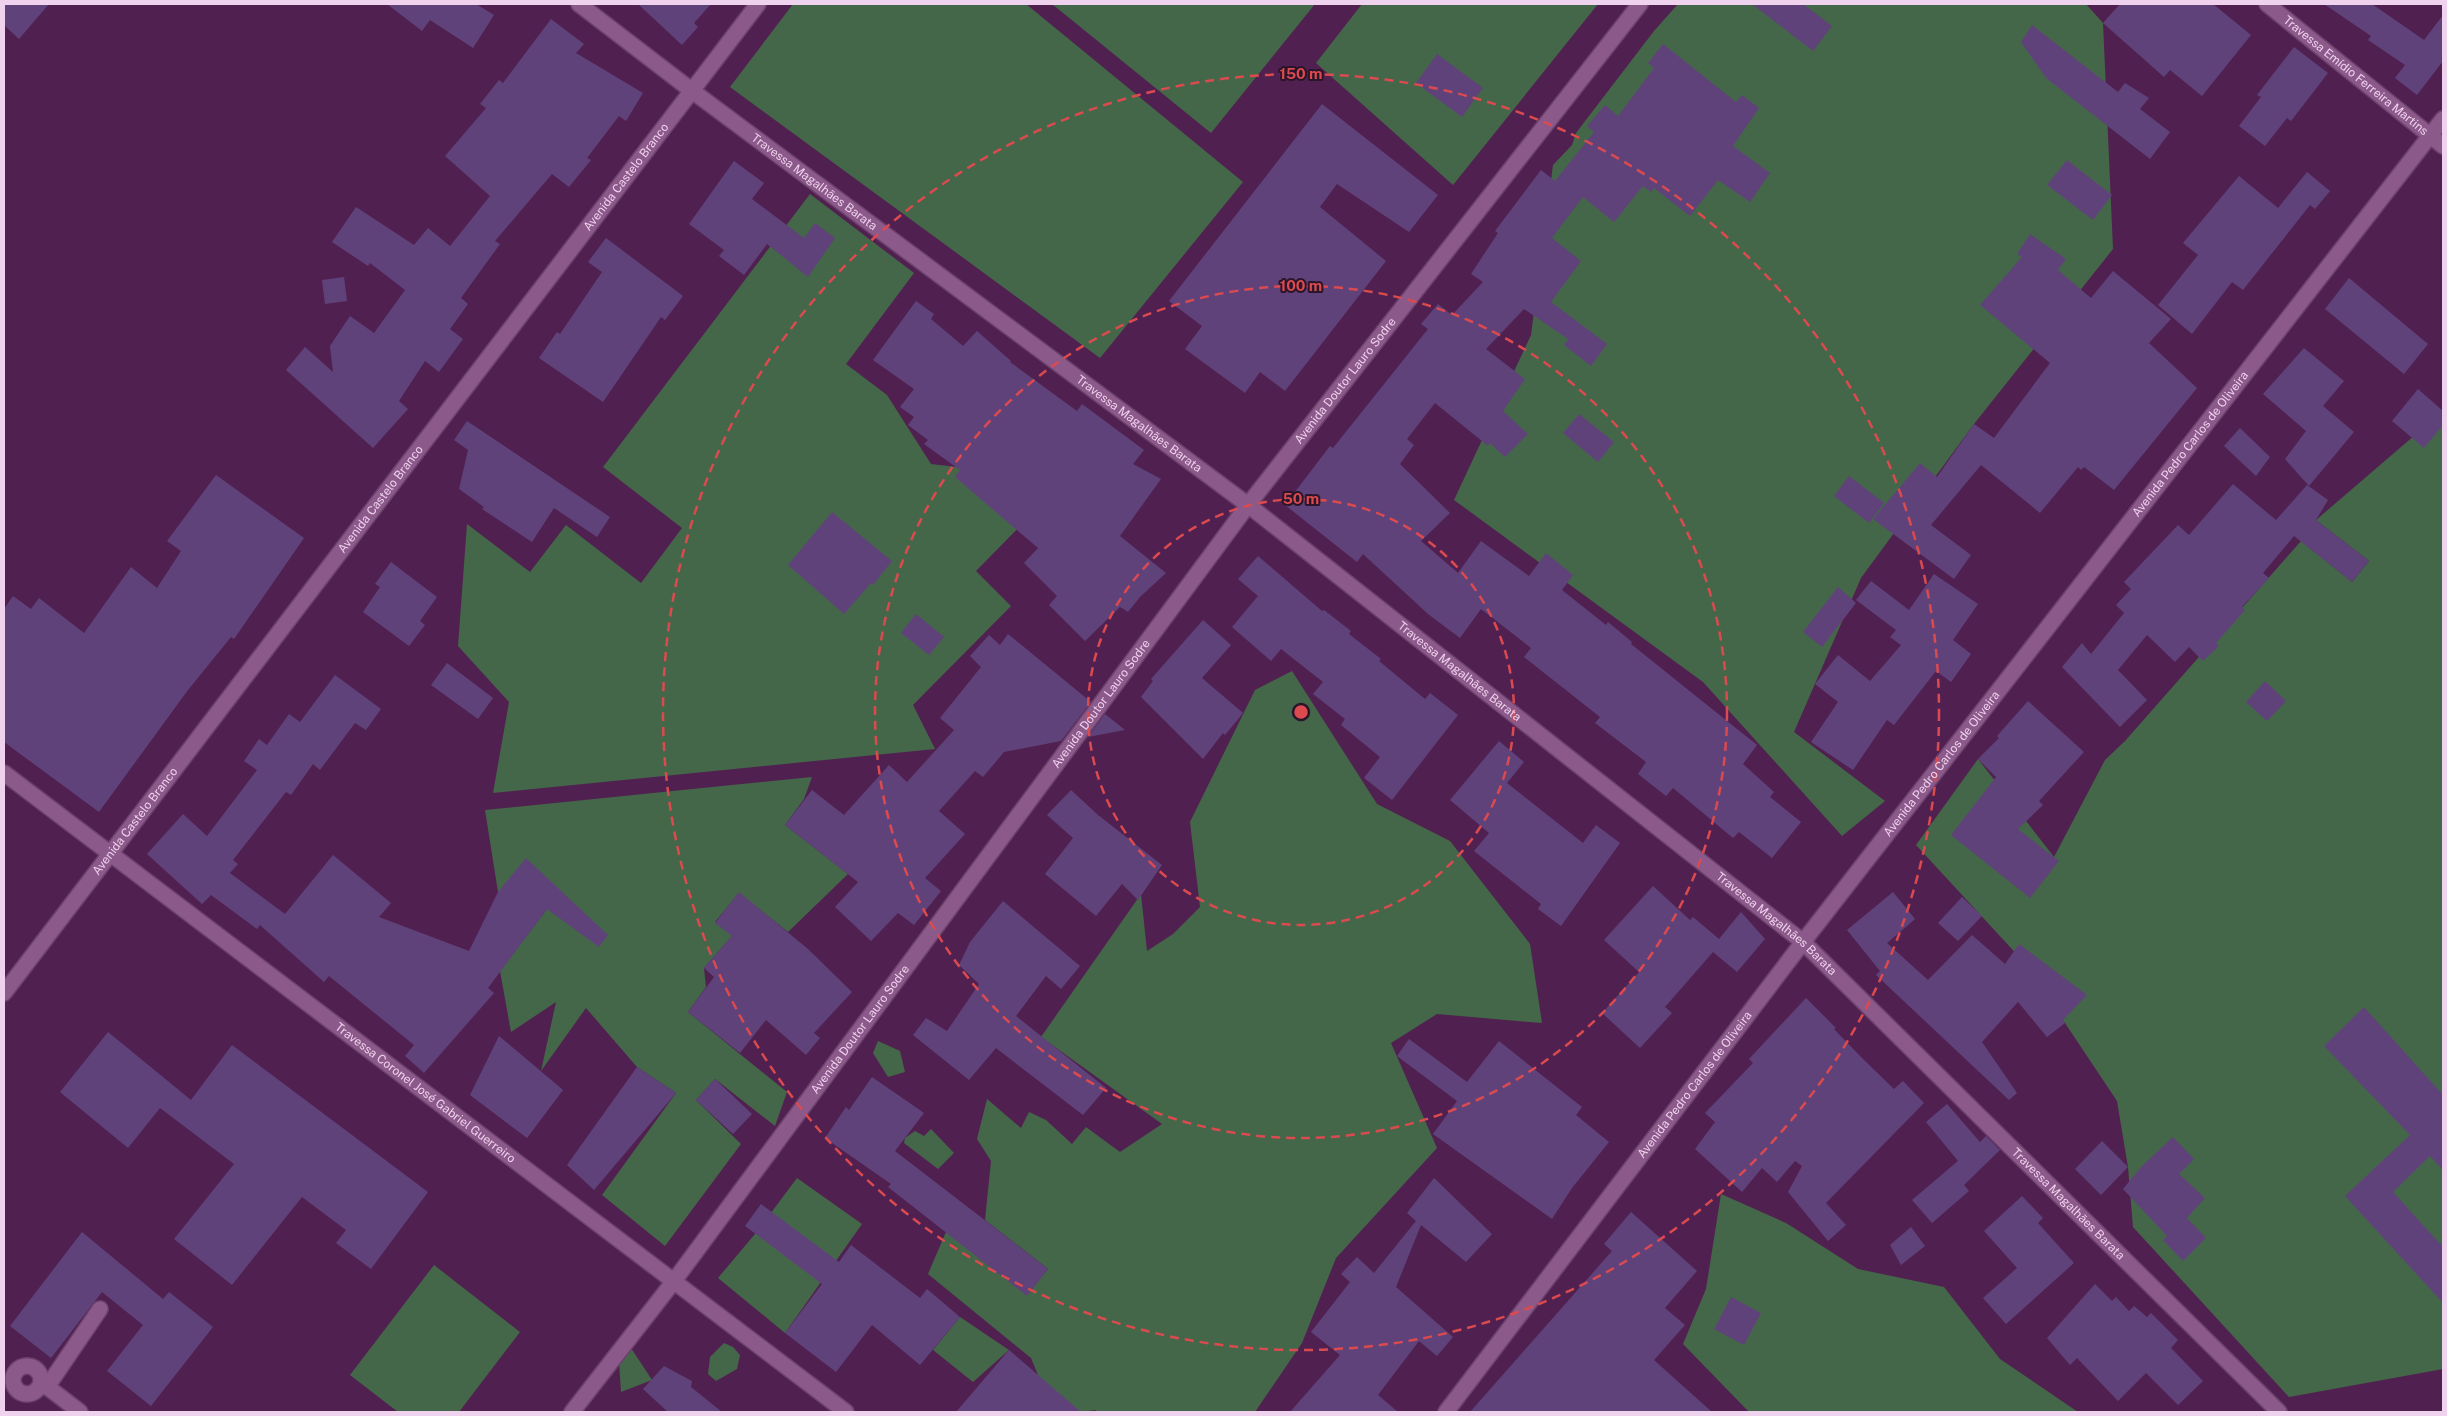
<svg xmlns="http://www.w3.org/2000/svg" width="2447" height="1416" viewBox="0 0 2447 1416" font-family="'Public Sans',sans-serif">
  <rect width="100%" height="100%" fill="#502150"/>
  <g fill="#456749">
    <path d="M 793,4 L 1026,4 L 1243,182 L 1100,358 L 730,87 Z"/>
    <path d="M 1052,4 L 1315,4 L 1211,133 Z"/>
    <path d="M 1362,4 L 1598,4 L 1453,185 L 1316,63 Z"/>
    <path d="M 1678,4 L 2086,4 L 2103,23 L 2113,249 L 1974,424 L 1861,578 L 1794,732 L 1885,801 L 1842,836 L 1703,682 L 1454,500 L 1531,335 L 1553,165 L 1572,145 L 1576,133 L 1654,31 Z"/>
    <path d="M 810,194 L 914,273 L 846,364 L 887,395 L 931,464 L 1008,473 L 1040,506 L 976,571 L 1011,606 L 913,705 L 935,749 L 493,793 L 509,702 L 458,646 L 467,524 L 530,572 L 566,525 L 641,583 L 682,528 L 603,467 Z"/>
    <path d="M 2443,411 L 2443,1369 L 2289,1397 L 2133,1227 L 2128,1167 L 2117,1101 L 2065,1023 L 2044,997 L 2022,960 L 1916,845 L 1978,759 L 2054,857 L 2105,760 L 2125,741 L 2301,541 L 2352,582 L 2369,561 L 2316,520 Z"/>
    <path d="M 1292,671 L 1377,804 L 1450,841 L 1530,944 L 1542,1023 L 1437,1014 L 1391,1043 L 1437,1148 L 1336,1258 L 1302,1343 L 1255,1412 L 1097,1412 L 1095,1410 L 1083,1412 L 1037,1412 L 1020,1397 L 1038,1375 L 1031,1358 L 928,1274 L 946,1232 L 1027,1295 L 1048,1269 L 985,1220 L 991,1161 L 977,1139 L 987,1099 L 1021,1128 L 1029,1112 L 1046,1120 L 1072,1144 L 1086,1127 L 1120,1152 L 1162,1124 L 1041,1037 L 1141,894 L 1147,951 L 1173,934 L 1200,907 L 1190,822 L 1255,690 Z"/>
    <path d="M 812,777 L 804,799 L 785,825 L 848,874 L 788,932 L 739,893 L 715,922 L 733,935 L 704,968 L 706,987 L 688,1012 L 787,1092 L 775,1126 L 715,1079 L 696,1100 L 741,1144 L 665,1246 L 602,1195 L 676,1093 L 637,1067 L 586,1008 L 541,1071 L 556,1002 L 511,1032 L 500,971 L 547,909 L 578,907 L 498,892 L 485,810 Z"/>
    <path d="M 878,1041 L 900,1051 L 905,1072 L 888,1077 L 873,1053 Z"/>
    <path d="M 931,1129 L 954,1153 L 938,1169 L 904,1143 L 905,1138 L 915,1131 L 924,1136 Z"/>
    <path d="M 797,1178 L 862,1224 L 785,1333 L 718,1278 L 755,1234 Z"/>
    <path d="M 1721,1194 L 1786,1223 L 1858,1269 L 1944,1287 L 2000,1359 L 2078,1412 L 1749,1412 L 1683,1344 L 1706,1289 Z"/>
    <path d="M 434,1265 L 520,1332 L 459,1412 L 398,1412 L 350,1375 Z"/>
    <path d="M 960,1317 L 1009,1350 L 973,1382 L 933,1350 Z"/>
    <path d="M 724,1343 L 733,1347 L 740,1355 L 737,1369 L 716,1381 L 708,1374 L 710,1357 Z"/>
    <path d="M 631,1348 L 652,1380 L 621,1392 L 619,1361 Z"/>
  </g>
  <g fill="#60427b">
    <path d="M 4,4 L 49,4 L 19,39 L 4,25 Z"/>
    <path d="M 387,4 L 476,4 L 494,15 L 473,48 L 430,20 L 422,31 Z"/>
    <path d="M 638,4 L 711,4 L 694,23 L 698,27 L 682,45 Z"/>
    <path d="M 1752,4 L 1803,4 L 1832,26 L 1813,51 Z"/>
    <path d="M 2120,4 L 2213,4 L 2251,35 L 2202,96 L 2170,70 L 2164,77 L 2103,23 Z"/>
    <path d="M 2324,4 L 2372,4 L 2424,40 L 2443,15 L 2443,61 L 2417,95 L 2395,78 L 2405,65 L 2368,40 L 2371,36 Z"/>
    <path d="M 551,19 L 584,44 L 576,53 L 643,93 L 626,121 L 619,116 L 587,158 L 591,160 L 569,187 L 552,174 L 495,241 L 500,244 L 461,298 L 468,304 L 450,329 L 463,339 L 439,372 L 425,361 L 399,401 L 408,409 L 373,448 L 286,370 L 305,347 L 333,372 L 330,346 L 350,316 L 374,333 L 405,290 L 370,263 L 368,266 L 332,242 L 356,207 L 414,245 L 428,228 L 450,246 L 490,196 L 445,156 L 486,108 L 480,104 L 499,80 L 503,83 Z"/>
    <path d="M 2032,25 L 2118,92 L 2125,83 L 2149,98 L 2140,109 L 2170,132 L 2150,159 L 2046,78 L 2021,42 Z"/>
    <path d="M 1663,44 L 1736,102 L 1742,95 L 1759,108 L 1733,146 L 1770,173 L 1750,202 L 1718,180 L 1690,216 L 1654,188 L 1651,192 L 1643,186 L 1614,222 L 1583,197 L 1552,238 L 1581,261 L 1551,302 L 1607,344 L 1591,366 L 1564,345 L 1568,339 L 1524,309 L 1486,349 L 1525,379 L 1503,411 L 1528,434 L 1505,457 L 1490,443 L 1488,446 L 1435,403 L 1407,439 L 1414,445 L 1400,464 L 1450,513 L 1421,541 L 1458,573 L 1481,541 L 1529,576 L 1546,553 L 1573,575 L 1562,590 L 1606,625 L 1608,622 L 1632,642 L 1631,644 L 1757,745 L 1743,764 L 1774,792 L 1770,797 L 1801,822 L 1772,858 L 1739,832 L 1733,838 L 1673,788 L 1666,796 L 1638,774 L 1646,762 L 1595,723 L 1600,717 L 1524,657 L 1531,648 L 1481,609 L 1460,638 L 1428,614 L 1363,554 L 1357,562 L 1285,505 L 1330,446 L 1333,448 L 1428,329 L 1421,324 L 1438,304 L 1452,315 L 1483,282 L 1471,274 L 1498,233 L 1495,231 L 1541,170 L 1555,181 L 1594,132 L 1587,126 L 1605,105 L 1618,116 L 1654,68 L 1648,63 Z"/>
    <path d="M 2294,47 L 2328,73 L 2291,121 L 2287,118 L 2265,146 L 2239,126 L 2261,97 L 2257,95 Z"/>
    <path d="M 1437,54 L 1483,88 L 1462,117 L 1416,83 Z"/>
    <path d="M 1322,104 L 1438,195 L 1409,232 L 1337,184 L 1320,207 L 1386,261 L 1285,391 L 1260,372 L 1245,393 L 1185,349 L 1202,326 L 1169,301 Z"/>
    <path d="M 2067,160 L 2112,195 L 2093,220 L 2047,185 Z"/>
    <path d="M 734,161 L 764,183 L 752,199 L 804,238 L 815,223 L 835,238 L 808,277 L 767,244 L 744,275 L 719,256 L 724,250 L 689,224 Z"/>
    <path d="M 2307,172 L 2330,191 L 2315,209 L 2310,205 L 2243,290 L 2232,282 L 2192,334 L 2158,305 L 2198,255 L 2183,243 L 2239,176 L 2278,208 Z"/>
    <path d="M 2030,234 L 2066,259 L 2058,270 L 2091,298 L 2113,271 L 2171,319 L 2149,343 L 2197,388 L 2114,490 L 2084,467 L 2081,470 L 2078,467 L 2040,513 L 1981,465 L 1931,525 L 1971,555 L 1954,579 L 1873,519 L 1920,463 L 1937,477 L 1974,424 L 1994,438 L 2050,363 L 1980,305 L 2022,257 L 2017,254 Z"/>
    <path d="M 606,238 L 683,296 L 665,320 L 661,317 L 603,402 L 539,358 L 557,332 L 560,334 L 602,272 L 588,262 Z"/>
    <path d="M 344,277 L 347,301 L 325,304 L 322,280 Z"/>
    <path d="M 2349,278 L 2428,344 L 2404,374 L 2325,309 Z"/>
    <path d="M 916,301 L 934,314 L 931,319 L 963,346 L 977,331 L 1011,361 L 1010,362 L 1077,411 L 1082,404 L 1144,450 L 1133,464 L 1161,479 L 1120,536 L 1166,573 L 1140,597 L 1128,612 L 1120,607 L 1085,641 L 1049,605 L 1057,596 L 1024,563 L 1038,548 L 955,477 L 960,470 L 924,444 L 928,440 L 908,425 L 914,417 L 900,407 L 914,389 L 873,360 Z"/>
    <path d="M 2304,348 L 2344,381 L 2323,406 L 2354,432 L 2309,486 L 2285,459 L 2306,431 L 2263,394 Z"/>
    <path d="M 2418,389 L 2443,411 L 2443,425 L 2424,448 L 2392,421 Z"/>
    <path d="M 1579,414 L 1614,442 L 1598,462 L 1563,433 Z"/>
    <path d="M 467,421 L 610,517 L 597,537 L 554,508 L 532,542 L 482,509 L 484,507 L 459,489 L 468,450 L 454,440 Z"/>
    <path d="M 2240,428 L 2270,457 L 2256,476 L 2224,446 Z"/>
    <path d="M 216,475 L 304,538 L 234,639 L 231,637 L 188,690 L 99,812 L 4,742 L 4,609 L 13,596 L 31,609 L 39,598 L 84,633 L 131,567 L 157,588 L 181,551 L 167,541 Z"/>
    <path d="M 1849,476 L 1884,503 L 1869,523 L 1834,496 Z"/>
    <path d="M 2233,484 L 2276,520 L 2307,485 L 2328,500 L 2316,520 L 2369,561 L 2352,582 L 2294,536 L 2263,573 L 2269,578 L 2242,607 L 2245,610 L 2216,643 L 2219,646 L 2203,661 L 2189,647 L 2175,662 L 2147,635 L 2118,670 L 2147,700 L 2120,727 L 2062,667 L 2082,643 L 2091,654 L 2124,613 L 2116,605 L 2131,589 L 2124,582 L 2178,525 L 2189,535 Z"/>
    <path d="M 832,512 L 892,561 L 873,585 L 871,583 L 844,614 L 788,565 Z"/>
    <path d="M 1258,556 L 1322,611 L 1324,610 L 1351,631 L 1349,634 L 1381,659 L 1379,661 L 1425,699 L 1430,693 L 1458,715 L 1392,800 L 1364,778 L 1380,757 L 1341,725 L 1345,719 L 1313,694 L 1323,682 L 1281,649 L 1271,661 L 1232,627 L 1258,596 L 1238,579 Z"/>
    <path d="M 391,562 L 437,597 L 420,621 L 425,625 L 409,646 L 363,612 L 380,587 L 375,584 Z"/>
    <path d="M 1934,574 L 1978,604 L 1953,640 L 1971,654 L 1951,682 L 1936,671 L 1894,725 L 1887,720 L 1853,770 L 1811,742 L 1838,702 L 1815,684 L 1838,655 L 1870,681 L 1901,645 L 1890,637 L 1896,630 L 1856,600 L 1871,581 L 1909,610 Z"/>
    <path d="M 1838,587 L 1856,603 L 1822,647 L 1803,632 Z"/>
    <path d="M 916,614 L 944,637 L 929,655 L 901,633 Z"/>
    <path d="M 1203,620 L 1231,645 L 1202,678 L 1243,713 L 1225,735 L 1223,733 L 1203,759 L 1141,697 L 1153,681 L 1151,679 Z"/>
    <path d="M 1008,634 L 1091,702 L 1061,741 L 1004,752 L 983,777 L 975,771 L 939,811 L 965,834 L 925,878 L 941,891 L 914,925 L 898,913 L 871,941 L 835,907 L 858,882 L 785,825 L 812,790 L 844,815 L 889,765 L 907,782 L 954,730 L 940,718 L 981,667 L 970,656 L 989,635 L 1000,645 Z"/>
    <path d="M 447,663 L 493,698 L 478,719 L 431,685 Z"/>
    <path d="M 335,675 L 381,709 L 366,730 L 355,723 L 320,770 L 313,764 L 291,795 L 286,792 L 233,860 L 238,864 L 230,873 L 285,914 L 333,855 L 391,903 L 379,917 L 469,951 L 498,892 L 526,858 L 608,935 L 599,947 L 547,909 L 488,988 L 494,993 L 424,1073 L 405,1056 L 414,1045 L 329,976 L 324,982 L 260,925 L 257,929 L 211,895 L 202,904 L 147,854 L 183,814 L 207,836 L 257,770 L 244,761 L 259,739 L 267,745 L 289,714 L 300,722 Z"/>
    <path d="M 2265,681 L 2286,701 L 2267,721 L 2246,702 Z"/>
    <path d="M 2028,701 L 2084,752 L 2039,801 L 2043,805 L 2018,829 L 2059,861 L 2030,898 L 1951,835 L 1996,777 L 1978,759 L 1999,738 L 1997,736 Z"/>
    <path d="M 1105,714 L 1125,730 L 1088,737 Z"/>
    <path d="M 1499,741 L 1524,762 L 1507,783 L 1583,843 L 1596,825 L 1620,843 L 1561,926 L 1538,909 L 1541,904 L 1474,851 L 1489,833 L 1450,800 Z"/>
    <path d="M 1071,790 L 1098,815 L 1162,865 L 1138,900 L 1122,884 L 1096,916 L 1045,874 L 1073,838 L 1047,815 Z"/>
    <path d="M 1653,886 L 1690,920 L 1693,917 L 1719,939 L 1741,912 L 1765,939 L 1737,972 L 1713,952 L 1665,1007 L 1672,1013 L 1640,1048 L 1602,1013 L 1639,972 L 1604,940 Z"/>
    <path d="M 739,892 L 808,949 L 852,992 L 814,1033 L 820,1038 L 806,1055 L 766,1020 L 740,1053 L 688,1012 L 714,977 L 704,968 L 732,936 L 715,923 Z"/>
    <path d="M 1893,892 L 1915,919 L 1887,943 L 1928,980 L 1972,935 L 2005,964 L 2019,944 L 2087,995 L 2063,1020 L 2065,1023 L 2047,1037 L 2018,1002 L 1982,1042 L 2017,1093 L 2009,1100 L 1876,975 L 1880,971 L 1847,930 Z"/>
    <path d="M 1962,897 L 1982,916 L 1958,941 L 1938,923 Z"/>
    <path d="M 1003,901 L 1080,966 L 1061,989 L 1046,976 L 1016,1016 L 1106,1088 L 1083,1115 L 996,1048 L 969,1080 L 913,1035 L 926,1018 L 947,1031 L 979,984 L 959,965 L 970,942 Z"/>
    <path d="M 1806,998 L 1836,1028 L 1834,1029 L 1862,1058 L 1894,1089 L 1903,1081 L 1924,1103 L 1826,1203 L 1846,1225 L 1828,1241 L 1788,1192 L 1802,1166 L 1795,1161 L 1777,1182 L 1762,1168 L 1742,1192 L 1695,1149 L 1715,1122 L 1705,1113 L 1753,1063 L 1749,1059 Z"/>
    <path d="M 2364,1007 L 2443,1095 L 2443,1170 L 2430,1156 L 2393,1192 L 2443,1247 L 2443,1303 L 2345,1196 L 2410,1135 L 2324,1046 Z"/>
    <path d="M 108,1032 L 191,1100 L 232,1045 L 428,1192 L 371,1269 L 336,1243 L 346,1230 L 302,1197 L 232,1285 L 174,1239 L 234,1164 L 160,1108 L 128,1148 L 60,1092 Z"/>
    <path d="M 499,1036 L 563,1090 L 527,1138 L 470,1095 Z"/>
    <path d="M 1409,1039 L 1467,1082 L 1499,1041 L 1582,1107 L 1576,1115 L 1609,1142 L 1572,1188 L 1552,1219 L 1433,1134 L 1457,1101 L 1397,1056 Z"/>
    <path d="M 637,1067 L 676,1093 L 594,1190 L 567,1165 Z"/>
    <path d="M 872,1077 L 924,1113 L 895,1151 L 1048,1269 L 1027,1296 L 888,1187 L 891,1184 L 825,1138 L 846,1107 L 849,1110 Z"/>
    <path d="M 715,1079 L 752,1114 L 733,1134 L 696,1100 Z"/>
    <path d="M 1947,1104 L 1980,1142 L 1986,1136 L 2000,1150 L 1964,1185 L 1969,1191 L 1932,1223 L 1912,1200 L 1958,1161 L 1926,1122 Z"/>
    <path d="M 2173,1137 L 2194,1159 L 2179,1174 L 2205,1198 L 2187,1218 L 2206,1238 L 2183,1261 L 2163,1240 L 2167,1236 L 2123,1189 L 2142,1166 Z"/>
    <path d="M 2102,1141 L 2128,1167 L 2101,1195 L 2075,1169 Z"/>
    <path d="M 1434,1178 L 1492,1234 L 1466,1262 L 1421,1225 L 1396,1287 L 1453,1337 L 1437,1356 L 1419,1341 L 1378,1395 L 1398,1412 L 1290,1412 L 1340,1355 L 1311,1332 L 1350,1282 L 1341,1274 L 1357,1257 L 1374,1273 L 1416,1221 L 1407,1213 Z"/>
    <path d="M 2022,1196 L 2043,1218 L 2038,1223 L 2074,1263 L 2006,1324 L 1983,1298 L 2017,1268 L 1984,1231 Z"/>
    <path d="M 761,1204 L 839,1262 L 851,1245 L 920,1298 L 927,1289 L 960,1317 L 920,1365 L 872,1325 L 836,1372 L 785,1333 L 822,1284 L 745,1226 Z"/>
    <path d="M 1631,1212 L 1697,1271 L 1665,1308 L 1685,1325 L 1654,1360 L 1712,1412 L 1470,1412 L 1612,1251 L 1604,1244 Z"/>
    <path d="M 1911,1227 L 1925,1246 L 1901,1265 L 1890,1245 Z"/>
    <path d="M 82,1232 L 163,1299 L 169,1292 L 213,1327 L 151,1406 L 107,1371 L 143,1325 L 102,1292 L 51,1358 L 10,1326 Z"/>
    <path d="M 2095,1284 L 2112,1301 L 2116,1297 L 2129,1311 L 2134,1306 L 2147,1317 L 2151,1313 L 2178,1340 L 2171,1348 L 2203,1381 L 2178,1405 L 2146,1373 L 2118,1401 L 2077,1358 L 2070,1365 L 2047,1338 Z"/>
    <path d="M 1731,1297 L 1761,1313 L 1744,1345 L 1714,1329 Z"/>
    <path d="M 1009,1350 L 1081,1412 L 956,1412 Z"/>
    <path d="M 664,1366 L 692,1381 L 691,1387 L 722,1412 L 668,1412 L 643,1389 Z"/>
  </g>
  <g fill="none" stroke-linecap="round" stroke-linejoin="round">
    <defs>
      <g id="minor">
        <path id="s1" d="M 579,4 L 691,90 L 1248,505 L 1803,942 L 2279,1412"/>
        <path id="s2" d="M 2267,4 L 2443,146"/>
        <path id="s3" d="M 4,773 L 846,1412"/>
        <path id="s4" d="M 4,993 L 758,4"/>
        <circle cx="27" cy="1380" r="14"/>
        <path d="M 41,1382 L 80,1412"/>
        <path d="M 47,1387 L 100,1309"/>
        <path id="s5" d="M 572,1412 L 674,1281 L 1248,505 L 1640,4"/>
        <path id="s6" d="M 1446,1412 L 1803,942 L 2443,119"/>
      </g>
    </defs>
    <use href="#minor" stroke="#6c426c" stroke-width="18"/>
    <use href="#minor" stroke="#8c598b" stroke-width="15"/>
  </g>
  <g fill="none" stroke="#db4a4f" stroke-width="2.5" stroke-dasharray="9 6">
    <circle cx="1301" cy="712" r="213"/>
    <circle cx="1301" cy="712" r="426"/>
    <circle cx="1301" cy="712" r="638"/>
  </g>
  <g text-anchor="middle" stroke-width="4" stroke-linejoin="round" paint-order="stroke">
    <g font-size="12" fill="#efd2ed" stroke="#2a152a">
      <text dy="4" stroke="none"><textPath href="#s2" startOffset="114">Travessa Emídio Ferreira Martins</textPath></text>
      <text dy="4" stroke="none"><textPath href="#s4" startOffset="1026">Avenida Castelo Branco</textPath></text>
      <text dy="4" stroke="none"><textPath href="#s1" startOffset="295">Travessa Magalhães Barata</textPath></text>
      <text dy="4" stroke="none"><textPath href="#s5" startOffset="1289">Avenida Doutor Lauro Sodre</textPath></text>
      <text dy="4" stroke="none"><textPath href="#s1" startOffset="700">Travessa Magalhães Barata</textPath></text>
      <text dy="4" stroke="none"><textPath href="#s6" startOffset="1221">Avenida Pedro Carlos de Oliveira</textPath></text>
      <text dy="4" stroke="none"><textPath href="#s4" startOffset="621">Avenida Castelo Branco</textPath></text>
      <text dy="4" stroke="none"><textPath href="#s1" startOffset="1105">Travessa Magalhães Barata</textPath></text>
      <text dy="4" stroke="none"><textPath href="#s5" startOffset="884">Avenida Doutor Lauro Sodre</textPath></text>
      <text dy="4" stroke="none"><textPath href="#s6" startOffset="816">Avenida Pedro Carlos de Oliveira</textPath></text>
      <text dy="4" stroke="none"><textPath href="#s4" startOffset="216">Avenida Castelo Branco</textPath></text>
      <text dy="4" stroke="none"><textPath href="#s1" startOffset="1510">Travessa Magalhães Barata</textPath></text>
      <text dy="4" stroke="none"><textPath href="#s5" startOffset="479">Avenida Doutor Lauro Sodre</textPath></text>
      <text dy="4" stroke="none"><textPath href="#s6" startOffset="411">Avenida Pedro Carlos de Oliveira</textPath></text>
      <text dy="4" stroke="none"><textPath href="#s3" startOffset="529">Travessa Coronel José Gabriel Guerreiro</textPath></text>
      <text dy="4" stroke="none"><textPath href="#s1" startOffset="1915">Travessa Magalhães Barata</textPath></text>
    </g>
  </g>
  <circle cx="1301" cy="712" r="8" fill="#db4a4f" stroke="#2a152a" stroke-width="2.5"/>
  <g font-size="15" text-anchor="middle" font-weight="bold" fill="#db4a4f" stroke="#2a152a" stroke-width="4" stroke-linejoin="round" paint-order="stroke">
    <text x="1301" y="79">150 m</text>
    <text x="1301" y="291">100 m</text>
    <text x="1301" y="504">50 m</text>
  </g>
  <rect width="2447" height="1416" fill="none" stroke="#efd2ed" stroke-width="10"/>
</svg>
